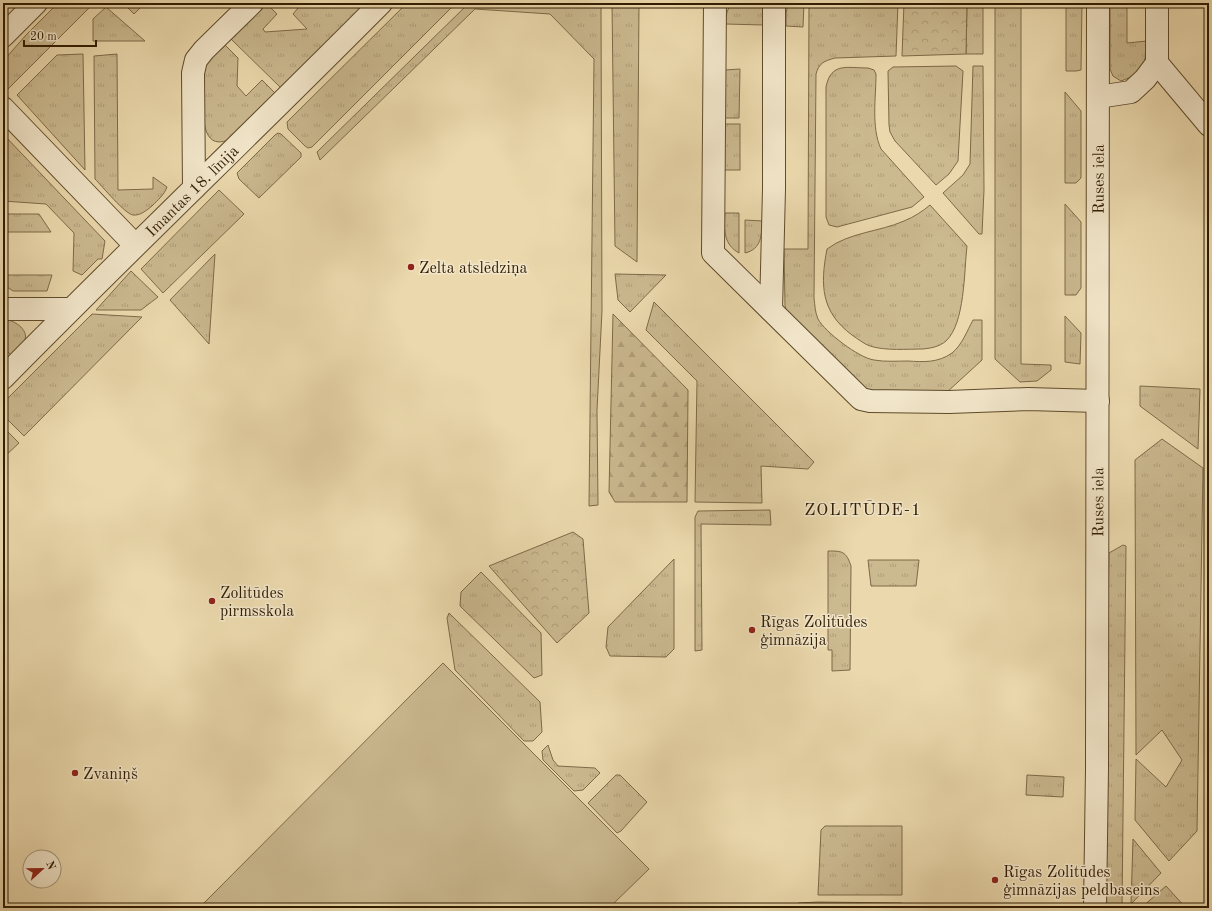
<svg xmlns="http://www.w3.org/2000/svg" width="1212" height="911" viewBox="0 0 1212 911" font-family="'Old Standard TT',serif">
  <defs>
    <pattern id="grass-tufts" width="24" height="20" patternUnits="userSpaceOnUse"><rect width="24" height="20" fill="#cbb990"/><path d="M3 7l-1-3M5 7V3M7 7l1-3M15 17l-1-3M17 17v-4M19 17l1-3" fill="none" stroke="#af9e7a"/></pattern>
    <pattern id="forest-firs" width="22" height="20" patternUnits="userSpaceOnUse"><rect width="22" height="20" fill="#cbb990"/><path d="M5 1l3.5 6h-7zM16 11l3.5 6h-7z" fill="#af9e7a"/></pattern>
    <pattern id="park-crowns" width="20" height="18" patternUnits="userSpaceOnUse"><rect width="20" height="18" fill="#cbb990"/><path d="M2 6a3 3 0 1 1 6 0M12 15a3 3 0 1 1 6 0" fill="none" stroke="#af9e7a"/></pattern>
  </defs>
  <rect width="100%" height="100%" fill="#ebd9ad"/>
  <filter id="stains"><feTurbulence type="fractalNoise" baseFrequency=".005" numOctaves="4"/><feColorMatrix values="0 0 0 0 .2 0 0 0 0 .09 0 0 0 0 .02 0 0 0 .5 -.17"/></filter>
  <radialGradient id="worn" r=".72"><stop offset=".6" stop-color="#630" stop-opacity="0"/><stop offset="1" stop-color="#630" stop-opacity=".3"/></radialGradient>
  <g fill="url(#grass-tufts)" stroke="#7e6a48">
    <path d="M 58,3 L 94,3 L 5,92 L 3,87 L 3,67 L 5,59 L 26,35 Z"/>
    <path d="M 123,3 L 145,3 L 134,14 Z"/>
    <path d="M 266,3 L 277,14 L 263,29 L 265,32 L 307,29 L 293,14 L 298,8 L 293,3 L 344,3 L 345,4 L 347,3 L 356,3 L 361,9 L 281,88 L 230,38 Z"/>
    <path d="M 407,3 L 456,3 L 312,147 L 308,148 L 305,146 L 288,129 L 287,122 Z"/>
    <path d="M 469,3 L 548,3 L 601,6 L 602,311 L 597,410 L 598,505 L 589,506 L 594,59 L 550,14 L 475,9 L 320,160 L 317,152 Z"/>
    <path d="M 612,3 L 639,3 L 637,262 L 615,246 Z"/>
    <path d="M 731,3 L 761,3 L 764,13 L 764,25 L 725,24 L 727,12 Z"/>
    <path d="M 788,3 L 804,3 L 803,27 L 786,26 L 786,14 Z"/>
    <path d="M 809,3 L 898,3 L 896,56 L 835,58 C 824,61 819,63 816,74 L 814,298 C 815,306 815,312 818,319 C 825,332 859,358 874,360 C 885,362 897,361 908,361 C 923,362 938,363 952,353 C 962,345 967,331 973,320 L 982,320 L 982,360 L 946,393 L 870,391 L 862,388 L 787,313 L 785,306 L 784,249 L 808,249 Z"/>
    <path d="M 967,3 L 983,3 L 983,54 L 966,54 Z"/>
    <path d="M 995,3 L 1021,3 L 1021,364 L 1051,365 L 1051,370 L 1037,381 L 1020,382 L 995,359 Z"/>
    <path d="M 1066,3 L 1082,3 L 1081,70 L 1076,71 L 1066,71 Z"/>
    <path d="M 1110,3 L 1127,3 L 1127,43 L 1147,41 C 1146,64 1143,73 1121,81 L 1113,76 L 1110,69 Z"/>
    <path d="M 106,7 L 145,41 L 93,41 L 93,19 Z"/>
    <path d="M 224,44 L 238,58 L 237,86 L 246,96 L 262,80 L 275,93 L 228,140 C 201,151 203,113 203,96 C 203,85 202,72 207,62 C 210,55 219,49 224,44 Z"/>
    <path d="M 83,54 L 85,170 L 17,95 L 57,55 Z"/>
    <path d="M 117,54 L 118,190 L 153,189 L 153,177 L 167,187 C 164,195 158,200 152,206 C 147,210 140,216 133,215 C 125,214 102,186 95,179 L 94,56 Z"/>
    <path d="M 956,66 L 963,71 L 958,161 L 949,174 L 936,185 L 895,141 L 890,132 L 889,125 L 888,71 L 893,67 Z"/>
    <path d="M 973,66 L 983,66 L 984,190 L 982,234 L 979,234 L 943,193 L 963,175 L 970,164 Z"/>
    <path d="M 868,68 L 874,70 L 876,74 C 876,98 871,127 881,149 L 924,197 L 912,207 L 837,227 L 829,225 L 826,217 L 826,87 C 831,62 847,68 868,68 Z"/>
    <path d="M 740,69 L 739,118 L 724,118 L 725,70 Z"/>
    <path d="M 1065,92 L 1081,111 L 1081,178 L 1076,183 L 1065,183 Z"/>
    <rect x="724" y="124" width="16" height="46"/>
    <path d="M 278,133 L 281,134 L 301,153 L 301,157 L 259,198 L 239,179 L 237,173 L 275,135 Z"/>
    <path d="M 3,134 L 105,241 L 102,259 L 98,259 L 82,275 L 73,271 L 74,233 L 46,204 L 3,201 Z"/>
    <path d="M 219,190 L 244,214 L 163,293 L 141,269 Z"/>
    <path d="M 1065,204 L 1081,222 L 1081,288 L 1076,295 L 1065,295 Z"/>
    <path d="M 930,205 L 967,246 C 964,272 965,323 946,341 C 939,347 931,348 923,349 C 908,349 885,351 870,346 C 864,344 858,339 852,335 C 821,312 820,285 827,249 C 850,232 879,232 904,221 C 914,217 923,211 930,205 Z"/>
    <path d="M 725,213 L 739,213 L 739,253 C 723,244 724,229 725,213 Z"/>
    <path d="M 3,214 L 39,214 L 51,232 L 3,232 Z"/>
    <path d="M 745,220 L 763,221 C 761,235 762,249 745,253 Z"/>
    <path d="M 215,254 L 209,344 L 170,300 Z"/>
    <path d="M 131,271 L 158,297 L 141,310 L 96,310 Z"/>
    <path d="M 615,274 L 666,275 L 630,312 L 618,300 Z"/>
    <path d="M 5,275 L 52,275 L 47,291 L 13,291 L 4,285 Z"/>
    <path d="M 654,302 L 814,462 L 808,469 L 761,466 L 762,503 L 695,502 L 697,381 L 646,330 Z"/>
    <path d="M 92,314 L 142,317 L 24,436 L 3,415 L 3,403 Z"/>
    <path d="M 1065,316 L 1081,333 L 1080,364 L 1065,362 Z"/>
    <path d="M 3,319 C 15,320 32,331 23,344 C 20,348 14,352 11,355 L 3,347 Z"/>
    <path d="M 1140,386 L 1200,389 L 1198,449 L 1140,406 Z"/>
    <path d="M 3,427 L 19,443 L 3,458 Z"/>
    <path d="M 1162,439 L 1203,468 L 1197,831 L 1169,861 L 1135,820 L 1136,759 L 1166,787 L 1182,760 L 1162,730 L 1136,755 L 1135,460 Z"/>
    <path d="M 770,510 L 771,525 L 701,524 L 702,650 L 695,651 L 695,517 L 698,511 Z"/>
    <path d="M 1123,545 L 1126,546 L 1122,908 L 1104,908 L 1109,553 Z"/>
    <path d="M 828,551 C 842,551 846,551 851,566 L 850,670 L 832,671 L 832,650 L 828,650 Z"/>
    <path d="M 674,559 L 674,649 L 666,657 L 610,656 L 606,647 L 608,627 Z"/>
    <path d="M 868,560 L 919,560 L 916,586 L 871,586 Z"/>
    <path d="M 481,572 L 541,633 L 542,675 L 534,678 L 460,606 L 461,592 Z"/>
    <path d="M 449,613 L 540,702 L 542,732 L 533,741 L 524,741 L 455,670 L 447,618 Z"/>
    <path d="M 548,745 L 553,760 L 558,766 L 595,768 L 600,773 L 583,790 L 574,791 L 543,760 L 542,751 Z"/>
    <path d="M 616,775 L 620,775 L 647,802 L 621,831 L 617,833 L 588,803 Z"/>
    <path d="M 1027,775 L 1064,777 L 1063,797 L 1026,795 Z"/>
    <path d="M 825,826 L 902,826 L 902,895 L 818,895 L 821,830 Z"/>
    <path d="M 1133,839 L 1161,873 L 1131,904 Z"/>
    <path d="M 1166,886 L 1186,908 L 1141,908 Z"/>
    <path d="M 818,902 L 902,903 L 902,908 L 799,908 L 798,903 Z"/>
  </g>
  <path fill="url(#forest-firs)" stroke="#7e6a48" d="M 613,314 L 688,390 L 687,502 L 615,502 L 609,492 Z"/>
  <g fill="url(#park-crowns)" stroke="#7e6a48">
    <path d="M 904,3 L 967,3 L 966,54 L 902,56 Z"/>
    <path d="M 573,532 L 583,539 L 589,613 L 557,643 L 489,566 Z"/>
  </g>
  <path fill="#cbb990" stroke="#7e6a48" d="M 443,663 L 649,869 L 609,908 L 199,908 Z"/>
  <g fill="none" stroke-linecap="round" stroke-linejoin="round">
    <defs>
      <g id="minor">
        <path d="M 715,3 L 713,253 L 861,399 L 870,401 L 949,402 L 1028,399 L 1098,401"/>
        <path d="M 1157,63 L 1209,125"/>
        <path d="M 1098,97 L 1131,92 L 1145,79 L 1157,63 L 1157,3"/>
        <path d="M 3,108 L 135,245"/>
        <path d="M 194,188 L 193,73 L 196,60 L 204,50 L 252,3"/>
        <path d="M 3,309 L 71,309"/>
        <path d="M 771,310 L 774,189 L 774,3"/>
        <path id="s1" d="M 3,378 C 127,252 256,129 381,3"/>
        <path id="s2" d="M 1095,908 L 1097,769 L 1098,3"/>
      </g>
      <path id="tertiary" d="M 3,36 L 36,3"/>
    </defs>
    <use href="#minor" stroke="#5f4b2b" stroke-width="24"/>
    <use href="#tertiary" stroke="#5f4b2b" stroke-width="24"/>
    <use href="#minor" stroke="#f2e6ca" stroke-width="22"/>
    <use href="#tertiary" stroke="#f2e6ca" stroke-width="22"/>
  </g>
  <g fill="#8f2418" stroke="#f2e6ca" stroke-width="1.5">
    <circle cx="411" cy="267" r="4"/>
    <circle cx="212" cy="601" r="4"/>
    <circle cx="752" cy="630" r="4"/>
    <circle cx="75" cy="773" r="4"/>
    <circle cx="995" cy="880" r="4"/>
  </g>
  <g text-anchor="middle" stroke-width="3" stroke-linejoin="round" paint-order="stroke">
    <g font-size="16" fill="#301c00" stroke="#f2e6ca">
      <text dy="6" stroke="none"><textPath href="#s2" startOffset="729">Ruses iela</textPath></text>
      <text dy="6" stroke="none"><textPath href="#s1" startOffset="266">Imantas 18. līnija</textPath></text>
      <text dy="6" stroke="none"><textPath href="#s2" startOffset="406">Ruses iela</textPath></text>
    </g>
    <g font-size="16" fill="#301c00" stroke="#f2e6ca" text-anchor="start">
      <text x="419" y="273">Zelta atslēdziņa</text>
      <text x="220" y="598">Zolitūdes<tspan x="220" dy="18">pirmsskola</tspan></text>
      <text x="760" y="627">Rīgas Zolitūdes<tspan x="760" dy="18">ģimnāzija</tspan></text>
      <text x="83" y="779">Zvaniņš</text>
      <text x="1003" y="877">Rīgas Zolitūdes<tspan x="1003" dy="18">ģimnāzijas peldbaseins</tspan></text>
    </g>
    <g font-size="17" letter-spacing="1" fill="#301c00" stroke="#f2e6ca">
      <text x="863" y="515">ZOLITŪDE-1</text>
    </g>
  </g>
  <rect width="1212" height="911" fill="none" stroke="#ebd9ad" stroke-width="16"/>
  <rect x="4" y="4" width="1204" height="903" fill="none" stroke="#301c00" stroke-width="2"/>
  <rect x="8" y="8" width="1196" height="895" fill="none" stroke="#301c00"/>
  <g transform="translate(42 869) rotate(68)"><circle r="19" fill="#f2e6ca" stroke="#a49579"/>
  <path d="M0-3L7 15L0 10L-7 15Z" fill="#8f2418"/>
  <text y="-6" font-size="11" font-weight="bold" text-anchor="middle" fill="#301c00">N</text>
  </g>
  <path d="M24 40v6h72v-6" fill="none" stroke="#301c00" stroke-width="2"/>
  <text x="30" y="40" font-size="12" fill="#301c00" stroke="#f2e6ca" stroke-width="3" paint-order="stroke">20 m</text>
  <rect width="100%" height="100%" filter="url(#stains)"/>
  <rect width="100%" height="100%" fill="url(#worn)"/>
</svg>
